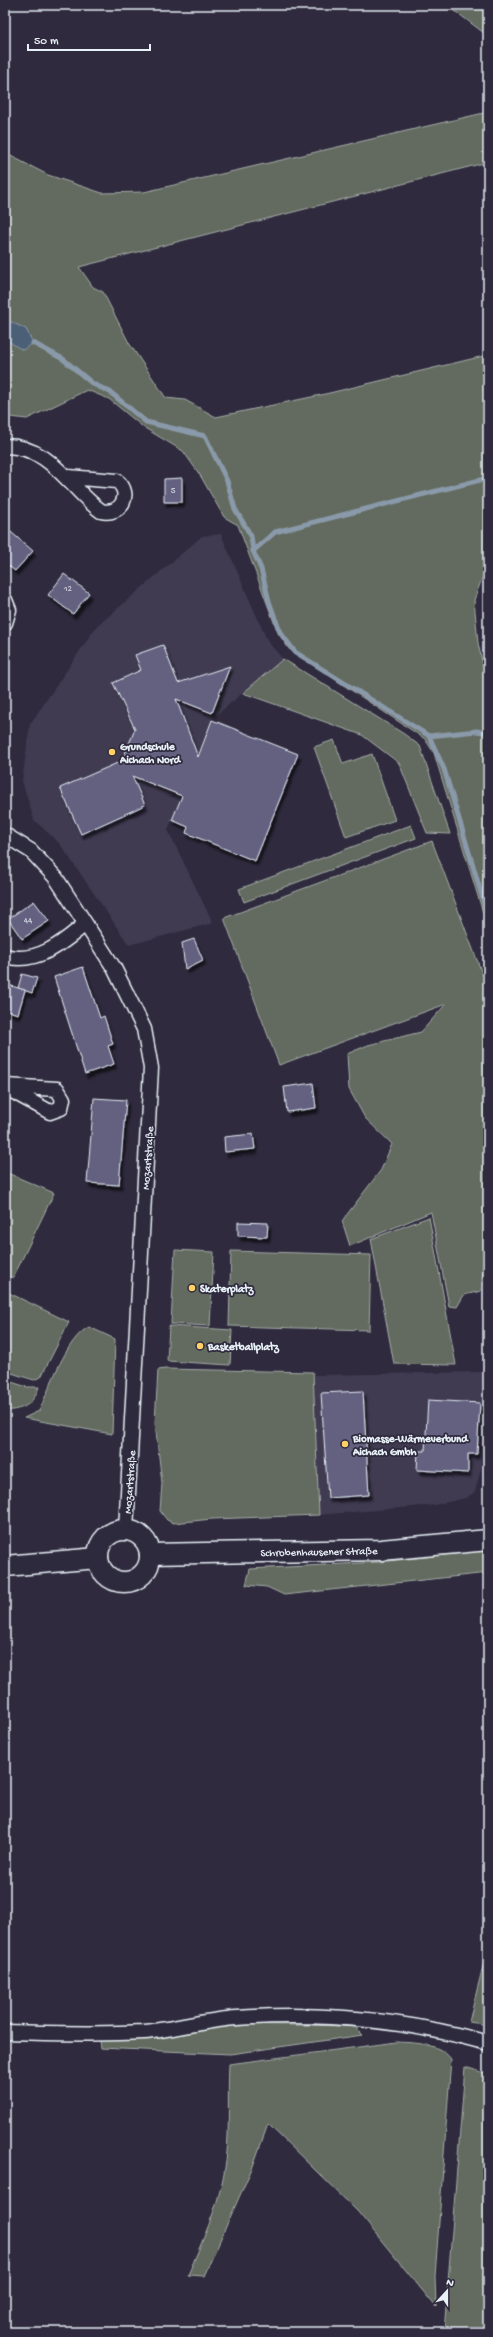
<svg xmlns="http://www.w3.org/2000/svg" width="493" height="2337" viewBox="0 0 493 2337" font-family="'Gochi Hand',sans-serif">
  <defs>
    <filter id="shadow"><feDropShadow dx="2.5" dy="4.5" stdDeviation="1" flood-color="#0009"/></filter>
  </defs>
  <rect width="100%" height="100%" fill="#2f2a3d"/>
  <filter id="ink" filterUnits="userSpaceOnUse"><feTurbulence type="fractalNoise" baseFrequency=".025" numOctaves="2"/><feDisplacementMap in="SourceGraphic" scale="8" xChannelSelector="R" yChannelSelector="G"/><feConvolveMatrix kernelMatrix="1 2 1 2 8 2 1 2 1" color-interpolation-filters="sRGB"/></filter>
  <g filter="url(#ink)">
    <g fill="#3f3a51">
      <path d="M 221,534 L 268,642 L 283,659 L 212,719 L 168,830 L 213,923 L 129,945 L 60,844 L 34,820 L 22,781 L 30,724 L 96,627 L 202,536 Z"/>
      <path d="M 483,1372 L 481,1469 L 475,1492 L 466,1498 L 435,1505 L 319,1515 L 313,1375 Z"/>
    </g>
    <g fill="#636b5e" stroke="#a6aeab">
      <path d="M 447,5 L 488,5 L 488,36 Z"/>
      <path d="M 488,112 L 488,162 L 79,267 L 93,287 L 103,292 L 129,343 L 166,398 L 185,400 L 216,417 L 321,395 L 488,355 L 488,562 L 474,600 L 478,643 L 488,688 L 488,929 L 434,753 L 425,739 L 289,649 L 278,633 L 238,525 L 224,517 L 200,475 L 183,451 L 143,427 L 109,399 L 87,390 L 27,419 L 10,417 L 5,410 L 5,153 L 48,175 L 102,193 L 144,192 Z"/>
      <path d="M 283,659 L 404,734 L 420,746 L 450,834 L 427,833 L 399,763 L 362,735 L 243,693 Z"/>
      <path d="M 334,740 L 343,764 L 372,754 L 395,820 L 346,837 L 314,747 Z"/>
      <path d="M 411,825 L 416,838 L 244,902 L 239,889 Z"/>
      <path d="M 432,841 L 488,989 L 488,1211 L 481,1291 L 464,1295 L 457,1307 L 449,1306 L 431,1212 L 350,1246 L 342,1221 L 381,1170 L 392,1144 L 365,1118 L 349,1089 L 347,1054 L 368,1045 L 421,1032 L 446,1004 L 279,1065 L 224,918 Z"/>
      <path d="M 5,1172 L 54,1193 L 13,1278 L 5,1275 Z"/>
      <path d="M 429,1217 L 456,1365 L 394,1364 L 371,1239 Z"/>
      <path d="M 175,1250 L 214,1252 L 210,1326 L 171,1324 Z"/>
      <path d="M 231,1251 L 371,1255 L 369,1330 L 229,1326 Z"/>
      <path d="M 5,1291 L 69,1322 L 41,1377 L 34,1380 L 5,1371 Z"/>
      <path d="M 169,1326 L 232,1330 L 230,1365 L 167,1361 Z"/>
      <path d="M 89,1327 L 115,1339 L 112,1434 L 24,1418 L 39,1411 C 50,1388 66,1338 89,1327 Z"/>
      <path d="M 165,1369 L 313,1372 L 319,1515 L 212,1519 L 173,1523 L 167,1520 L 160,1511 L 162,1483 L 155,1423 L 158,1370 Z"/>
      <path d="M 5,1380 L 27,1387 L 39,1387 C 32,1406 24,1409 5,1411 Z"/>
      <path d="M 488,1550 L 488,1573 L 284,1595 L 267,1587 L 246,1585 L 250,1569 L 380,1562 Z"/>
      <path d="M 488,1946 L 488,2025 L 469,2022 Z"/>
      <path d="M 233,2024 L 354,2026 L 363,2035 L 230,2054 L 100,2048 L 99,2040 L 162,2037 Z"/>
      <path d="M 397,2042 C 416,2043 439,2043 451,2059 L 435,2276 L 436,2307 L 358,2212 L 268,2124 L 253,2166 L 204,2276 L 188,2275 C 202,2242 217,2209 224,2174 C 231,2138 227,2100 229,2064 Z"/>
      <path d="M 465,2067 L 488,2074 L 487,2324 L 486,2332 L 444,2332 Z"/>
    </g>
    <path fill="#4c6077" stroke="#8a9aab" d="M 5,319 L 26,329 L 33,343 L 23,350 C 5,340 5,340 5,319 Z"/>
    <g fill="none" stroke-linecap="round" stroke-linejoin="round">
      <g stroke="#8a9aab" stroke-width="5">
        <path d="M 33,343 L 63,359 L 93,384 L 110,392 L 146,422 L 205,436 L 227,481 L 235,509 L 251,536 L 253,551 L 261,569 L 269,601 L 280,632 L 295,652 L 429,736 L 477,731 L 488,733"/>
        <path d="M 253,551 L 275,532 L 488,478"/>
        <path d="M 429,736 L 444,769 L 488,916"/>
      </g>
    </g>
    <g fill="#646180" stroke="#e8f1f8" filter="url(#shadow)">
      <path d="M 182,478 L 182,502 L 164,502 L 164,479 Z"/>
      <path d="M 5,527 L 33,551 L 15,571 L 5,563 Z"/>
      <path d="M 64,574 L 89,593 L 73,614 L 48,595 Z"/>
      <path d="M 163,645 L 178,683 L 230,666 L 212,713 L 176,699 L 198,757 L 212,720 L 298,754 L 255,861 L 186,833 L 188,827 L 172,820 L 182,796 L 132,776 L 145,805 L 81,834 L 60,788 L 122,761 L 135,729 L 113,683 L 141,670 L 135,655 Z"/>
      <path d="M 34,901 L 49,921 L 22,939 L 8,919 Z"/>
      <path d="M 194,939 L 203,960 L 185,969 L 182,943 Z"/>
      <path d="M 83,967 L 100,1018 L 104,1016 L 113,1044 L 108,1046 L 114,1064 L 85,1074 L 54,977 Z"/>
      <path d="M 22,974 L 37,978 L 32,993 L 18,988 Z"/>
      <path d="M 5,984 L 25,990 L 18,1014 L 5,1010 Z"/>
      <path d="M 313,1083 L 316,1108 L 287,1112 L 284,1087 Z"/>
      <path d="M 94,1098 L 126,1100 L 119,1185 L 87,1183 Z"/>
      <path d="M 253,1134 L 255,1149 L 225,1152 L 224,1137 Z"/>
      <path d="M 238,1222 L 268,1223 L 267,1237 L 238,1236 Z"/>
      <path d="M 363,1391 L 369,1495 L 328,1498 L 321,1393 Z"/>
      <path d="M 428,1400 L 480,1403 L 477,1454 L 468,1454 L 468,1473 L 417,1470 L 418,1451 L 425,1451 Z"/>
    </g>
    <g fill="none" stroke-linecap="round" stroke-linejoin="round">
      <defs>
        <g id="street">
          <path d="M 5,446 C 51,446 69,488 101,511 C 121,516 133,494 117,481 L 68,477"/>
          <path d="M 5,600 L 9,610 L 5,623"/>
          <path d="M 5,835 L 31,851 L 56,878 L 114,968 L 144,1029 L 151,1068 L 126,1530"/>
          <path d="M 5,956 C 36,965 63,943 85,924"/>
          <path d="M 5,1086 L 57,1089 L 63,1099 L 61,1108 L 50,1112 L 5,1087"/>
          <path d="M 5,2032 C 51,2033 98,2035 144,2032 C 175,2029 206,2020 237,2018 C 322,2012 406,2020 488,2043"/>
        </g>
        <g id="secondary">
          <circle cx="124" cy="1556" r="26"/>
          <path d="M 150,1554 L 381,1550 L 488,1540"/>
          <path d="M 5,1566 L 98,1558"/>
        </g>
      </defs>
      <use href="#street" stroke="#e8f1f8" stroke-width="17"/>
      <use href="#secondary" stroke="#e8f1f8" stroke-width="23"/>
      <use href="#street" stroke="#2f2a3d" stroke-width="14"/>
      <use href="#secondary" stroke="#2f2a3d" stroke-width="20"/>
    </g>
  </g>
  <g fill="#ffd166" stroke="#2f2a3d" stroke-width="1.5">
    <circle cx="112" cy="752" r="4"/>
    <circle cx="192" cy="1288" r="4"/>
    <circle cx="200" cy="1346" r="4"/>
    <circle cx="345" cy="1444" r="4"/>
  </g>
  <g text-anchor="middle" stroke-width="3.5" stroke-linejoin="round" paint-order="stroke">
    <g font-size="9" fill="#c7cdda">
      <text x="173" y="493">5</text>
      <text x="68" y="591">12</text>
      <text x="28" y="923">44</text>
    </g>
    <g font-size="11" font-weight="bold" fill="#e8f1f8" stroke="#2f2a3d" text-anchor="start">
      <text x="120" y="750">Grundschule<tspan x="120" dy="13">Aichach Nord</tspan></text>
      <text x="200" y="1292">Skaterplatz</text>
      <text x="208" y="1350">Basketballplatz</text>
      <text x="353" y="1442">Biomasse-Wärmeverbund<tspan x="353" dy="13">Aichach Gmbh</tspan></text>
    </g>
    <g font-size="11" fill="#e8f1f8" stroke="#2f2a3d">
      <text transform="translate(147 1158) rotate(-86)" y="4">Mozartstraße</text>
      <text transform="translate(129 1482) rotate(-86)" y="4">Mozartstraße</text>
      <text transform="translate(319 1551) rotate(-1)" y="4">Schrobenhausener Straße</text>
    </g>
  </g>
  <rect width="493" height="2337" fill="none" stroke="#2f2a3d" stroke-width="20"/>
  <rect x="10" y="10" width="473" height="2317" fill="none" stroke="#e8f1f8" stroke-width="1.5" filter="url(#ink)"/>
  <g transform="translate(447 2291) rotate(21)" stroke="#2f2a3d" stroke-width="3" paint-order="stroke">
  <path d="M0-3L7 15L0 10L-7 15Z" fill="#e8f1f8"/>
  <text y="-6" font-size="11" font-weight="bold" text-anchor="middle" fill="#e8f1f8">N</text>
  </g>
  <path d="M28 44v6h122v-6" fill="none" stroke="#e8f1f8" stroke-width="2"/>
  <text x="34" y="44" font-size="12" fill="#e8f1f8" stroke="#2f2a3d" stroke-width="3" paint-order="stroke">50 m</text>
</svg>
